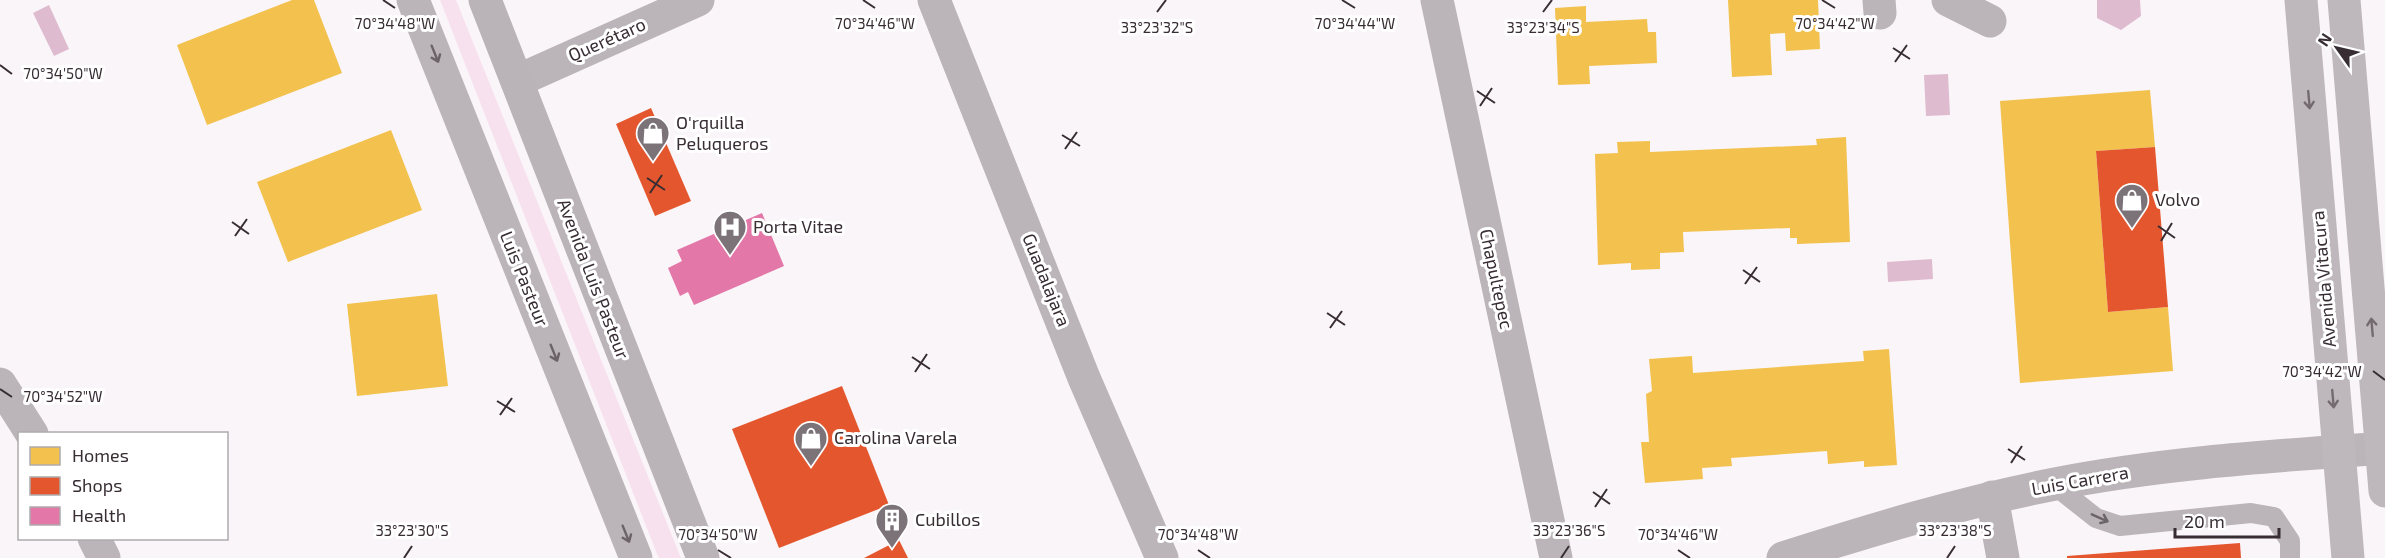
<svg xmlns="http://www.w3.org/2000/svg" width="2385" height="558" viewBox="0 0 2385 558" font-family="'Exo 2',sans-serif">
  <rect width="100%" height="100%" fill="#faf5f8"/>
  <path fill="#f8e1ee" d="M 440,0 L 456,0 L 681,558 L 659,558 L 657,554 Z"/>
  <g fill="#dfbbd0">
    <path d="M 2097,0 L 2140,0 L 2141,16 L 2121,30 L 2097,18 Z"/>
    <path d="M 49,5 L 69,49 L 54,56 L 33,13 Z"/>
    <path d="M 1948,74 L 1950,115 L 1926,116 L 1924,75 Z"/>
    <path d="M 1932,259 L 1933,279 L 1888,282 L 1887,262 Z"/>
  </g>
  <g fill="#f2c14e">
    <path d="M 292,0 L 314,0 L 342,73 L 207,125 L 177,45 Z"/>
    <path d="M 1728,0 L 1818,0 L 1820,49 L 1786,51 L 1785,33 L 1770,34 L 1772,75 L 1732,77 Z"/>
    <path d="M 1586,6 L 1586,22 L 1647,19 L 1648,32 L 1656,32 L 1657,63 L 1589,66 L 1590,84 L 1558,85 L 1555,8 Z"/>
    <path d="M 2150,90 L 2155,147 L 2096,151 L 2108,312 L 2168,307 L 2173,371 L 2020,383 L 2000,101 Z"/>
    <path d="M 391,130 L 422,210 L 288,262 L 257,182 Z"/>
    <path d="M 1846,137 L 1850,242 L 1797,244 L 1797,238 L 1790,238 L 1790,228 L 1683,232 L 1684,252 L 1660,253 L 1660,269 L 1631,270 L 1631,263 L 1598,265 L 1595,154 L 1618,153 L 1617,142 L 1650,141 L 1650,152 L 1817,145 L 1816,139 Z"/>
    <path d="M 437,294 L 448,386 L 357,396 L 347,304 Z"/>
    <path d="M 1889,349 L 1897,465 L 1864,467 L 1864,461 L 1828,464 L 1827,451 L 1731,458 L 1732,466 L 1702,468 L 1703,479 L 1645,483 L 1641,442 L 1649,442 L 1646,394 L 1652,391 L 1649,359 L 1692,356 L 1693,373 L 1864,361 L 1863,351 Z"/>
  </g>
  <g fill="#e4572e">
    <path d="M 651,108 L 691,201 L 655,216 L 616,124 Z"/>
    <path d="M 2155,147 L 2168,307 L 2108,312 L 2096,151 Z"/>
    <path d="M 842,386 L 889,505 L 779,548 L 732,429 Z"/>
    <path d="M 899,540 L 908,558 L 864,558 Z"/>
    <path d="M 2240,543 L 2241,558 L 2067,558 L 2067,556 Z"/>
  </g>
  <path fill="#e377a8" d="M 762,213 L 784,266 L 694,305 L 688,292 L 680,296 L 668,268 L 682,261 L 677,250 Z"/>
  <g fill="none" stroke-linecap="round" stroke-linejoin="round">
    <path stroke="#bbb4b8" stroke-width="20" d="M 2053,484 L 2096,518 L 2120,526 L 2251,513 L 2274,517 L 2290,541 L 2290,558"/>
    <g stroke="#bbb4b8" stroke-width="33">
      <path d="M 413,0 L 636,558"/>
      <path d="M 934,0 L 1084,378 L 1162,558"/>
      <path d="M 1437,0 L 1556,558"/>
      <path d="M 1879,0 L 1880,13"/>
      <path d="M 1948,0 L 1990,21"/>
      <path d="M 517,81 L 698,0"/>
      <path d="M 0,384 L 32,434"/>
      <path d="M 1992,497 L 2003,558"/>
      <path d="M 94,538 L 104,558"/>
    </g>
    <path stroke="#bbb4b8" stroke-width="33" d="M 1783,558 C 1871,530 1960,503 2050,485 C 2160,463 2274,456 2385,448"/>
    <path stroke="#bab4b8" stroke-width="33" d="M 485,0 L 703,558"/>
    <g stroke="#beb7bc" stroke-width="33">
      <path d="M 2301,0 L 2348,558"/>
      <path d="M 2344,0 L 2385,491"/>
    </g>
  </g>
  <defs><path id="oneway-shaft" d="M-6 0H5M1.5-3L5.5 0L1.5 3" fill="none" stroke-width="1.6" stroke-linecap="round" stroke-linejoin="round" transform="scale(1.5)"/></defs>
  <g stroke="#6c6368">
    <use href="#oneway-shaft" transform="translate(435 54) rotate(68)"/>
    <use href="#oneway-shaft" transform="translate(554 353) rotate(68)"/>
    <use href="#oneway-shaft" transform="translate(2100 518) rotate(24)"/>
    <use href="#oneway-shaft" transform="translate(626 534) rotate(68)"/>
  </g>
  <g stroke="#746b71">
    <use href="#oneway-shaft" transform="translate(2309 100) rotate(85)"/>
    <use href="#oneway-shaft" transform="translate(2372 327) rotate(-95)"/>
    <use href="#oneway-shaft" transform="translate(2333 399) rotate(85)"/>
  </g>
  <path fill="none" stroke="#372d33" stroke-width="2" d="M 383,0 L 395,8M 863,0 L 875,8M 1342,0 L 1355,8M 1822,0 L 1835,8M 1157,12 L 1166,0M 1543,12 L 1552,0M 1893,48 L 1910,59M 1895,62 L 1907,45M 0,65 L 12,74M 1477,91 L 1495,103M 1480,106 L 1492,88M 1062,135 L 1080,146M 1065,149 L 1077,132M 647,178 L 665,190M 650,193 L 662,175M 232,222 L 249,234M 2158,226 L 2175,238M 235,236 L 247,219M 2161,241 L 2172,223M 1743,270 L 1760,282M 1745,284 L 1757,267M 1327,313 L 1345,325M 1330,328 L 1342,311M 912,357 L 930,369M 2373,371 L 2385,380M 915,372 L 927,354M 0,389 L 12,397M 497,401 L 515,412M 500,415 L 512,398M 2008,449 L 2025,460M 2011,463 L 2022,446M 1593,492 L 1610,504M 1595,507 L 1607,489M 718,550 L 731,558M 1198,550 L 1210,558M 1678,550 L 1690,558M 404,558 L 412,546M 1561,558 L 1569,546M 1947,558 L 1955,546"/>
  <defs>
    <symbol id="shop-pin" viewBox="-11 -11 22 30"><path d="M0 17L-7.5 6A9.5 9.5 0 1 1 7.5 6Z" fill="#7b7378" stroke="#fff"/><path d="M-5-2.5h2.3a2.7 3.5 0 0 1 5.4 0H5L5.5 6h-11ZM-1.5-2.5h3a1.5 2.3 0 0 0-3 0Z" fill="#fff"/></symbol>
    <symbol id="hospital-pin" viewBox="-11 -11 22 30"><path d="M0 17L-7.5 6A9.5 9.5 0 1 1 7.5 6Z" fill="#7b7378" stroke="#fff"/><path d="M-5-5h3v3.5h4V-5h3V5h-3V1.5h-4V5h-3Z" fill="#fff"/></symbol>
    <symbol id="building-pin" viewBox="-11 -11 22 30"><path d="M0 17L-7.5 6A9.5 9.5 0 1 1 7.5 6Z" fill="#7b7378" stroke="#fff"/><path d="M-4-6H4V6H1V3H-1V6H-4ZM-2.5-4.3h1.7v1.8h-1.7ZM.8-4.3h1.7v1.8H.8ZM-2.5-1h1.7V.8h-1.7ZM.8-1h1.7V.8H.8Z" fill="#fff"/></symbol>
  </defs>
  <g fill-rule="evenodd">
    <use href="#shop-pin" x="634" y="114" width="38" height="52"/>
    <use href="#shop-pin" x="2113" y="181" width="38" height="52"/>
    <use href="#hospital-pin" x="711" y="208" width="38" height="52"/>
    <use href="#shop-pin" x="792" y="419" width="38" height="52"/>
    <use href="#building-pin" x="873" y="501" width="38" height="52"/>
  </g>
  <g text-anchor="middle" stroke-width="6" stroke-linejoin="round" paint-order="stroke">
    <g font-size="18" fill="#372d33" stroke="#fff">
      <text transform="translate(607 40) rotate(-24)" y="6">Querétaro</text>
      <text transform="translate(524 279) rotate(68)" y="6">Luis Pasteur</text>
      <text transform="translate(593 279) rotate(69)" y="6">Avenida Luis Pasteur</text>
      <text transform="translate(1496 279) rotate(78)" y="6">Chapultepec</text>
      <text transform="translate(2324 279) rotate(-95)" y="6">Avenida Vitacura</text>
      <text transform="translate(1046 280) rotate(68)" y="6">Guadalajara</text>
      <text transform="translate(2080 481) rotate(-10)" y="6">Luis Carrera</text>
    </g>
    <g font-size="18" fill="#372d33" stroke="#fff" text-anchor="start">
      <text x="676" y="129">O'rquilla<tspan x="676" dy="21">Peluqueros</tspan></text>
      <text x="2155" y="206">Volvo</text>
      <text x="753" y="233">Porta Vitae</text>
      <text x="834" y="444">Carolina Varela</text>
      <text x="915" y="526">Cubillos</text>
    </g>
  </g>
  <g font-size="15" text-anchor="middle" fill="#372d33" stroke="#fff" stroke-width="6" stroke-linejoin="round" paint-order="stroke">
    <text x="395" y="29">70°34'48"W</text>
    <text x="875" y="29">70°34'46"W</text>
    <text x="1355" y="29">70°34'44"W</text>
    <text x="1835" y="29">70°34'42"W</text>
    <text x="1157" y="33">33°23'32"S</text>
    <text x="1543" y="33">33°23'34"S</text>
    <text x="63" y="79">70°34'50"W</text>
    <text x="2322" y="377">70°34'42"W</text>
    <text x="63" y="402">70°34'52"W</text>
    <text x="412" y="536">33°23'30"S</text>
    <text x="1569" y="536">33°23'36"S</text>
    <text x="1955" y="536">33°23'38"S</text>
    <text x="718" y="540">70°34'50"W</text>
    <text x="1198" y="540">70°34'48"W</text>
    <text x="1678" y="540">70°34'46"W</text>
  </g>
  <rect x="18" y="432" width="210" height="108" fill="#ffffff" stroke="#afabad" stroke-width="1.5"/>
  <rect x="30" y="447" width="30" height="18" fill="#f2c14e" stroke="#afabad" stroke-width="1.5"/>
  <text x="72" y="462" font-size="18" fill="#372d33">Homes</text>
  <rect x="30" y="477" width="30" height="18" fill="#e4572e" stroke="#afabad" stroke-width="1.5"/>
  <text x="72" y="492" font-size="18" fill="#372d33">Shops</text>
  <rect x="30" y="507" width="30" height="18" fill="#e377a8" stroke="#afabad" stroke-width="1.5"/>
  <text x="72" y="522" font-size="18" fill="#372d33">Health</text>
  <g transform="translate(2337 48) rotate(304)" stroke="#ffffff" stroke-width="4.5" paint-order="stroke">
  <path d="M0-4.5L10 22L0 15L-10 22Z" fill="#372d33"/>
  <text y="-9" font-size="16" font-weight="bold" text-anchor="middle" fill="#372d33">N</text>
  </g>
  <path d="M2175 528v9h104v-9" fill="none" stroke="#372d33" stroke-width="3"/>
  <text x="2184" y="528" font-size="18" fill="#372d33" stroke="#ffffff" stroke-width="4.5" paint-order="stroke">20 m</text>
</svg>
